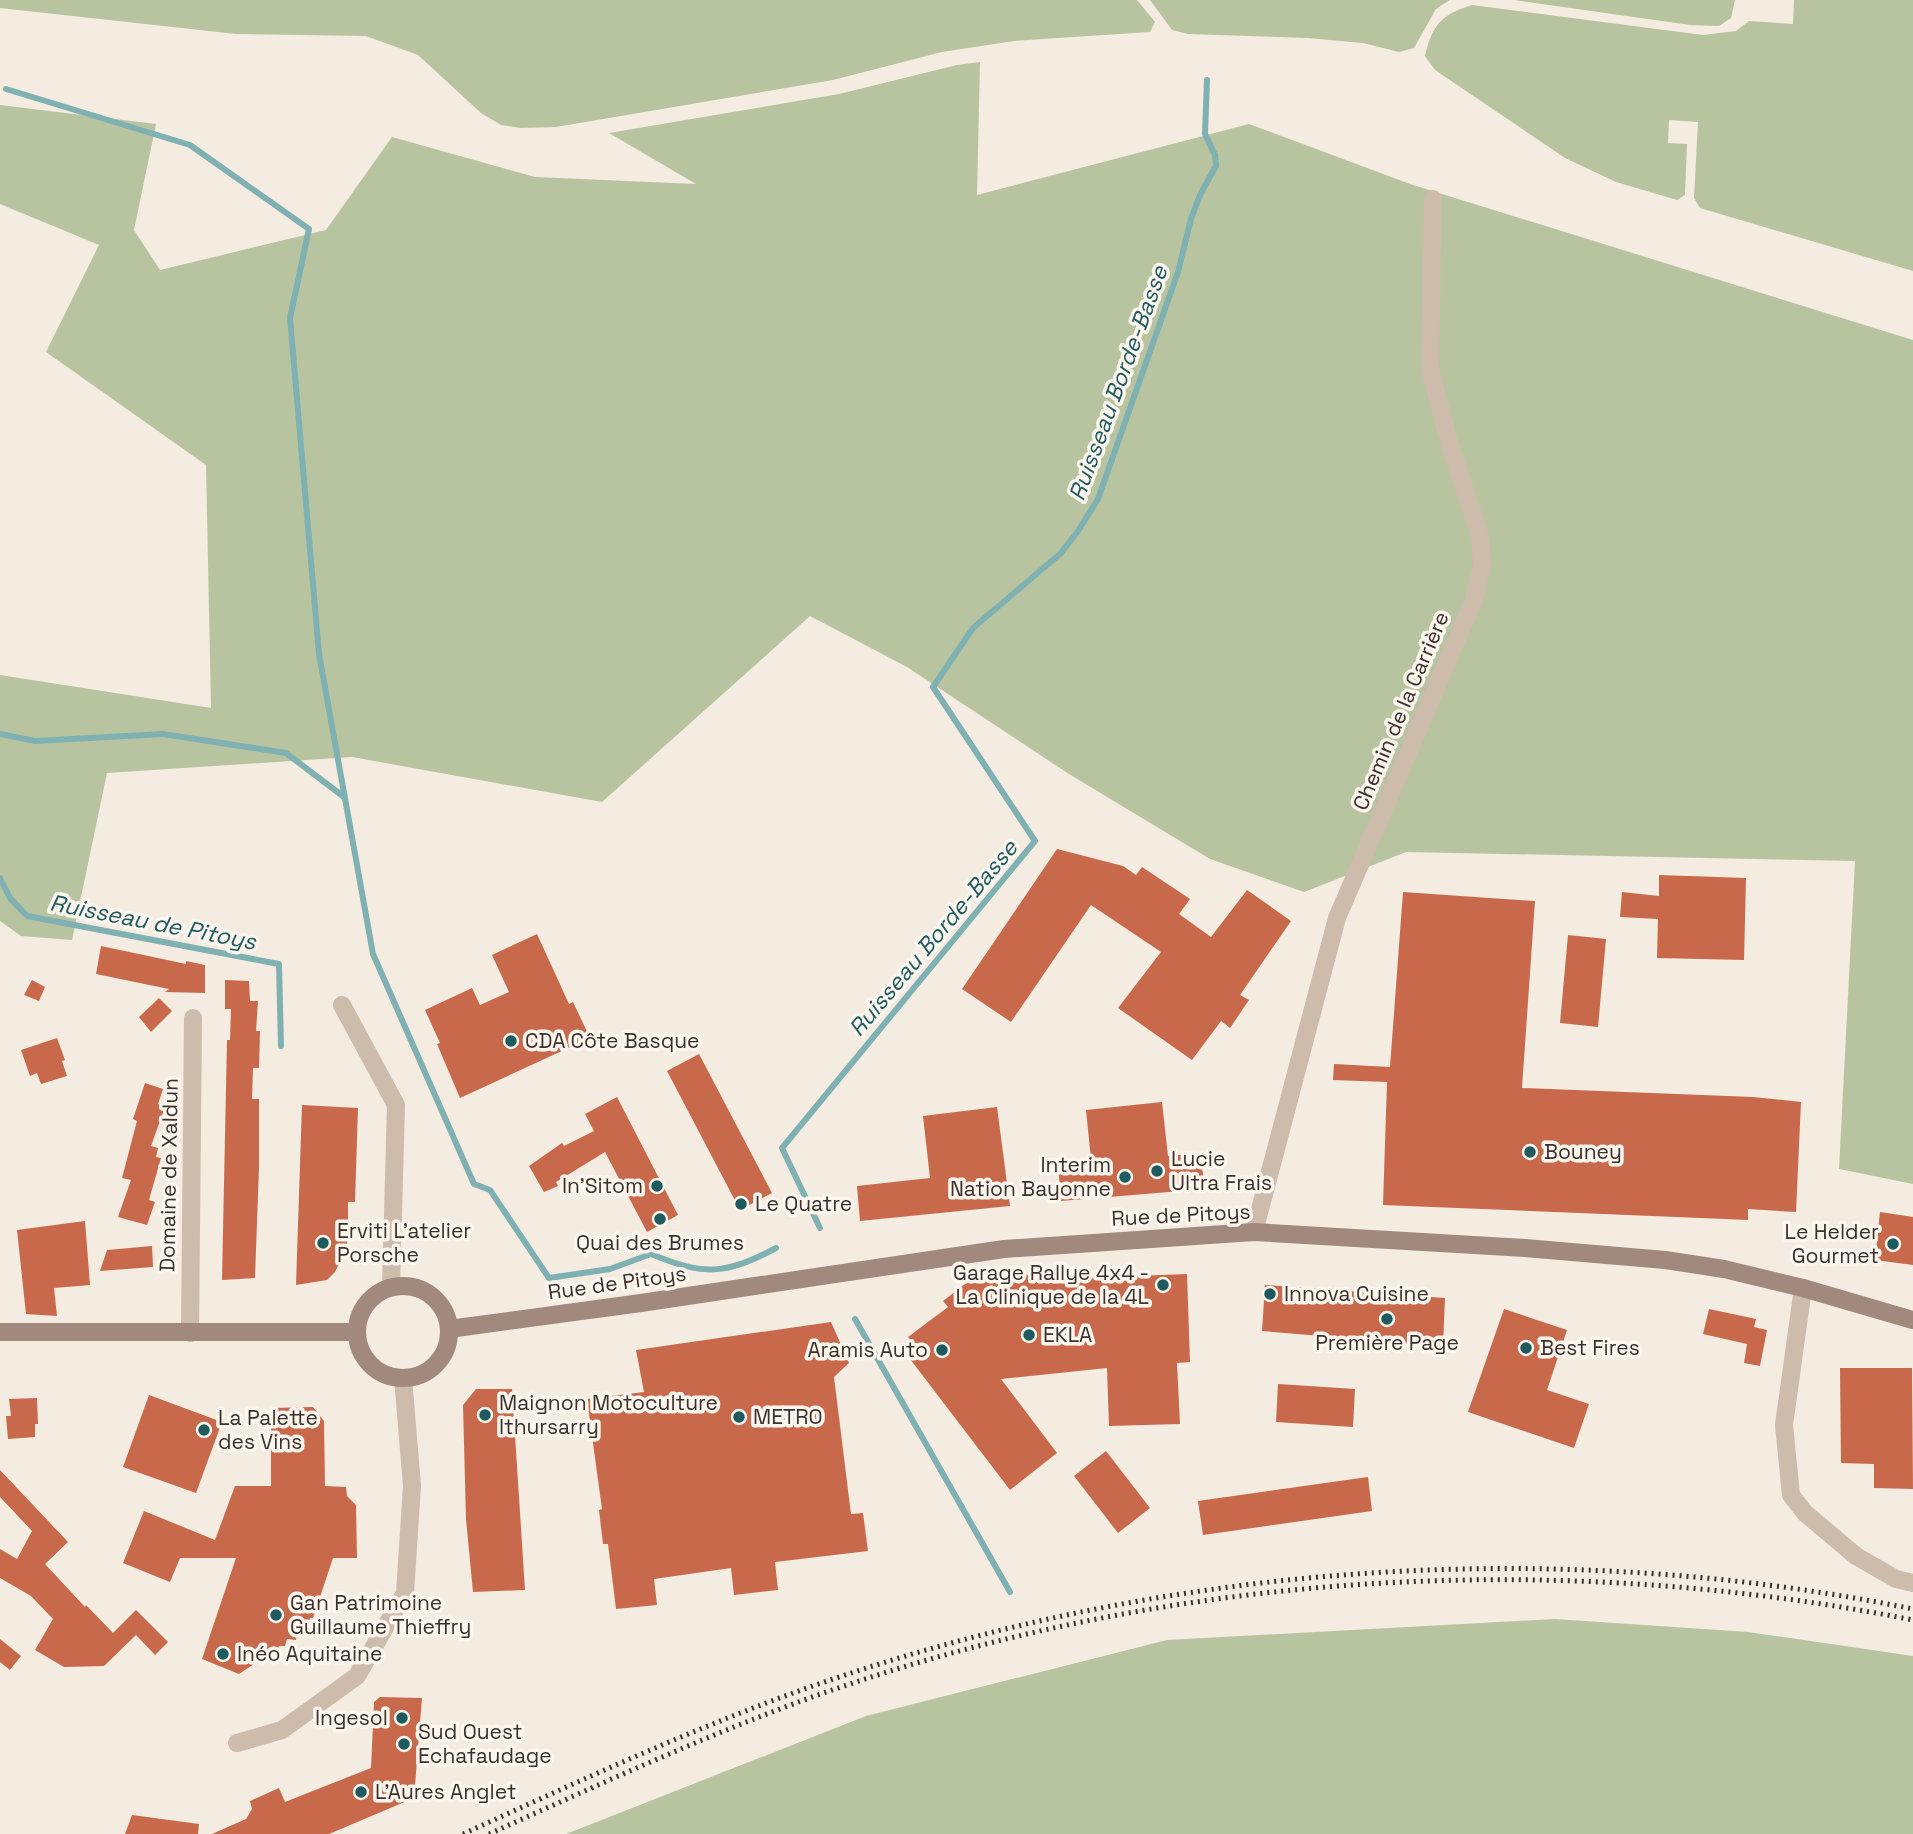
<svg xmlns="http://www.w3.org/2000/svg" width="1913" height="1834" viewBox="0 0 1913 1834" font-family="'Space Grotesk',sans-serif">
  <rect width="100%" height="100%" fill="#f4ebe1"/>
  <g fill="#b8c4a0">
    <path d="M 0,0 L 1137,0 L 1155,22 L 1150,32 L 1014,41 L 942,52 L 833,80 L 556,127 L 521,128 L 501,125 L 481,113 L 418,55 L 366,36 L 236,34 L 0,8 Z"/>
    <path d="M 1150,0 L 1450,0 L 1436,9 L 1414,48 L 1399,52 L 1363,43 L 1308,38 L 1188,34 L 1172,30 Z"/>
    <path d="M 1514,0 L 1735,0 L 1731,18 L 1719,26 L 1690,25 Z"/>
    <path d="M 1794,0 L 1913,0 L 1913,271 L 1700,208 L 1694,198 L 1698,122 L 1669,120 L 1668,143 L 1687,144 L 1685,195 L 1677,200 L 1616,182 L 1565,158 L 1435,70 L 1425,56 C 1432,25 1442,14 1472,5 L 1703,35 L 1736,31 L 1749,21 L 1793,24 Z"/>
    <path d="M 980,62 L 977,195 L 1249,124 L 1410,184 L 1913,340 L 1913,1184 L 1839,1169 L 1855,861 L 1406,852 L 1304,892 L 1210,859 L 1069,774 L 907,667 L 810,616 L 602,802 L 352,757 L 107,773 L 72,940 L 21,936 L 0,921 L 0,675 L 211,708 L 206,465 L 46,352 L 99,245 L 0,204 L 0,105 L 156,124 L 134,230 L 160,270 L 326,230 L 392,137 L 535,177 L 696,184 L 609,133 L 839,94 L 957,65 Z"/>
    <path d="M 1555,1619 L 1748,1632 L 1913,1656 L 1913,1834 L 566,1834 L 866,1716 L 1167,1640 Z"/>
  </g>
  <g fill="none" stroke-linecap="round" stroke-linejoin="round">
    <g stroke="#7fb0b2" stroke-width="6">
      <path d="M 6,89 L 190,145 L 309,229 L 290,318 L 319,654 L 373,954 L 474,1184 L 490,1190 L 549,1278 L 610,1269 L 651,1254 C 704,1276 725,1275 776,1248"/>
      <path d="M 0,734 L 35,741 L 163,734 L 286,753 L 344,797"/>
      <path d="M 0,878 L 10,898 L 27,916 L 279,964 L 281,1046"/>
      <path d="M 820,1228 L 782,1148 L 1035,841 L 933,687 L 973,628 L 1061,553 L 1078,531 L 1098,499 L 1178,272 L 1191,219 L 1200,195 L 1216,166 L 1215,155 L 1205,134 L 1207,80"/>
      <path d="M 855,1319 L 1010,1592"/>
    </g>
  </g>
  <g fill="#c8694b">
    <path d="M 1057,849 L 1123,866 L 1136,875 L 1142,867 L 1190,899 L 1179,914 L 1211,937 L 1247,890 L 1291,921 L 1240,995 L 1249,1000 L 1230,1028 L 1221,1021 L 1192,1060 L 1118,1008 L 1161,952 L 1091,905 L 1011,1022 L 962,989 Z"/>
    <path d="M 1659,875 L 1746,878 L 1744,960 L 1657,958 L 1658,919 L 1620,917 L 1622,892 L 1659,896 Z"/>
    <path d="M 1403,892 L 1535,901 L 1522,1088 L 1753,1097 L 1801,1102 L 1796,1212 L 1748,1209 L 1748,1220 L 1725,1219 L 1383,1205 L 1387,1082 L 1333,1080 L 1334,1064 L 1390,1067 Z"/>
    <path d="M 537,934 L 569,1004 L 573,1002 L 590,1038 L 460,1098 L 437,1044 L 440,1043 L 425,1010 L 472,988 L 480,1005 L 509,992 L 492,955 Z"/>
    <path d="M 1568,935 L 1606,939 L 1598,1027 L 1560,1023 Z"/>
    <path d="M 101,946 L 186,964 L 186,961 L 205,965 L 205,993 L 165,992 L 169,989 L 96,974 Z"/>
    <path d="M 32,980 L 45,987 L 39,1001 L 24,995 Z"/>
    <path d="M 225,980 L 249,981 L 250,1001 L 258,1001 L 256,1031 L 260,1031 L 259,1068 L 253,1068 L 252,1099 L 259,1099 L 259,1167 L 255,1278 L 222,1280 L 227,1040 L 230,1040 L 231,1009 L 225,1009 Z"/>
    <path d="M 159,998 L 172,1011 L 151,1032 L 139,1017 Z"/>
    <path d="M 57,1038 L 65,1060 L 62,1061 L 67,1076 L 41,1084 L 37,1073 L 30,1076 L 21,1050 Z"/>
    <path d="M 699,1054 L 772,1193 L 740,1210 L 667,1071 Z"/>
    <path d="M 145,1083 L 163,1089 L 158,1104 L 165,1107 L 151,1146 L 158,1148 L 156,1157 L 161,1158 L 149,1200 L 155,1202 L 147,1225 L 118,1217 L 131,1180 L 122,1178 L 137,1121 L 133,1119 Z"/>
    <path d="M 617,1097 L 678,1215 L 647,1232 L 605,1152 L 556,1182 L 558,1186 L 544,1192 L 529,1166 L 562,1143 L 564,1146 L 594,1131 L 585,1114 Z"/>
    <path d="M 1162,1102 L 1168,1156 L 1200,1153 L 1205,1189 L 1061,1201 L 1058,1163 L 1091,1159 L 1086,1110 Z"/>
    <path d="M 302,1105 L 358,1108 L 355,1202 L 348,1202 L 348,1240 L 342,1258 L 335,1272 L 327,1280 L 296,1285 Z"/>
    <path d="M 997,1107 L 1010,1206 L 860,1221 L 857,1186 L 930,1178 L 923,1116 Z"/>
    <path d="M 1880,1212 L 1913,1217 L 1913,1265 L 1875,1260 Z"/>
    <path d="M 85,1221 L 90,1285 L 54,1288 L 57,1316 L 26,1314 L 17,1230 Z"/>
    <path d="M 152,1246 L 153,1267 L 100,1271 L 107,1250 Z"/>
    <path d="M 1081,1269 L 1082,1278 L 1187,1274 L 1190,1362 L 1177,1363 L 1180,1424 L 1109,1426 L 1107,1368 L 1001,1379 L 1057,1453 L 1010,1490 L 907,1355 L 916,1347 L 908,1337 L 948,1307 L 943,1301 L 969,1281 Z"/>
    <path d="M 1265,1285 L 1445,1298 L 1443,1346 L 1262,1331 Z"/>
    <path d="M 1504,1309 L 1567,1330 L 1547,1390 L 1589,1404 L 1574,1448 L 1468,1412 Z"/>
    <path d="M 1709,1309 L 1756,1319 L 1754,1327 L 1767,1330 L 1760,1366 L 1744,1363 L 1747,1344 L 1703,1334 Z"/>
    <path d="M 831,1322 L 849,1363 L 834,1377 L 851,1514 L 863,1513 L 868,1551 L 775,1562 L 778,1590 L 734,1595 L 731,1568 L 654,1579 L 657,1605 L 616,1609 L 608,1544 L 603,1544 L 599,1510 L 602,1509 L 587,1399 L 644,1392 L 636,1350 Z"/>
    <path d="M 1840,1368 L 1912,1368 L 1913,1489 L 1874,1488 L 1874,1464 L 1841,1463 Z"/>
    <path d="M 1278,1384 L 1355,1389 L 1353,1427 L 1276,1422 Z"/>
    <path d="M 476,1389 L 512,1389 L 525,1590 L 473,1592 L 466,1519 L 463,1405 Z"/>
    <path d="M 149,1395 L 222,1422 L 196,1493 L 123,1467 Z"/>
    <path d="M 37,1398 L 38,1424 L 35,1424 L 35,1437 L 8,1439 L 6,1416 L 11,1416 L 9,1399 Z"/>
    <path d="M 313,1407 L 324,1421 L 325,1486 L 346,1487 L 347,1496 L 356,1505 L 357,1558 L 333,1558 L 313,1618 L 310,1618 L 308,1625 L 305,1625 L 303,1634 L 297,1633 L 296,1640 L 287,1639 L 285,1646 L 279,1646 L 276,1653 L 272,1652 L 239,1674 L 202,1659 L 236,1558 L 180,1558 L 170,1582 L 123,1563 L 144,1511 L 215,1540 L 235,1486 L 271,1486 L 271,1408 Z"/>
    <path d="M 1106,1451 L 1150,1508 L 1118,1533 L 1074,1476 Z"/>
    <path d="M 0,1470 L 68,1542 L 45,1564 L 85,1607 L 86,1605 L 113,1633 L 136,1610 L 168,1642 L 155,1655 L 136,1635 L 104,1666 L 64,1667 L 35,1650 L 53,1619 L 31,1596 L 0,1578 L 0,1549 L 17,1559 L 32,1531 L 0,1497 Z"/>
    <path d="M 1368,1477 L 1372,1511 L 1203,1535 L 1198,1501 Z"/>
    <path d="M 0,1639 L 21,1656 L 10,1670 L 0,1662 Z"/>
    <path d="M 380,1697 L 422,1698 L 414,1798 L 329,1834 L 212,1834 L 246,1819 L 252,1809 L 250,1801 L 279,1788 L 285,1802 L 371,1768 L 374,1702 Z"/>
    <path d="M 132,1815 L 199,1824 L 198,1834 L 125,1834 Z"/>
  </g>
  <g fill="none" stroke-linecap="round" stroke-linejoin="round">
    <g stroke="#cdbbac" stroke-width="18">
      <path d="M 342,1005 L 396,1105 L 391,1287"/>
      <path d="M 1254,1232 L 1337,918 L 1473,602 L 1482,566 L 1480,536 L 1450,445 L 1430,369 L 1433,199"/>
      <path d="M 1803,1288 L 1784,1425 L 1791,1495 L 1805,1513 L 1856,1556 L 1896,1579 L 1913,1583"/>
      <path d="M 190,1333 L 193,1018"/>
      <path d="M 237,1743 L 282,1730 L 357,1676 L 405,1593 L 412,1486 L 403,1378"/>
    </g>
    <g stroke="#a18a7d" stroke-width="18">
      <circle cx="403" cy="1332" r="46"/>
      <path d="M 449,1329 L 641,1303 L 1004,1249 L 1254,1232 L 1525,1248 L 1665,1260 L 1724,1269 L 1803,1288 L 1913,1320"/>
      <path d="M 0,1332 L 356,1332"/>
    </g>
    <g stroke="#3b302b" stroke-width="5" stroke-dasharray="2 5" stroke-linecap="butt">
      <path d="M 463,1834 C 597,1773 732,1710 873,1666 C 1206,1561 1570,1539 1913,1609"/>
      <path d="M 489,1834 C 596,1786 704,1736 815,1696 C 1165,1572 1550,1548 1913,1620"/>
    </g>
  </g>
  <g fill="#1f5a5e" stroke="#fbf5ee" stroke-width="2.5">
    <circle cx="511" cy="1041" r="7"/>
    <circle cx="1530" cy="1152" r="7"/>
    <circle cx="1157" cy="1171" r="7"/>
    <circle cx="1125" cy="1177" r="7"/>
    <circle cx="657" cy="1186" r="7"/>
    <circle cx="741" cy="1204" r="7"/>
    <circle cx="660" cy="1219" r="7"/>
    <circle cx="323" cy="1243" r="7"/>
    <circle cx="1893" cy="1244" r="7"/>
    <circle cx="1163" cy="1285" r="7"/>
    <circle cx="1270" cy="1294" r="7"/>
    <circle cx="1387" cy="1319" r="7"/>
    <circle cx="1029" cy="1335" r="7"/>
    <circle cx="1526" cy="1348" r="7"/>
    <circle cx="942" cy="1350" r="7"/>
    <circle cx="485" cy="1415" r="7"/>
    <circle cx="739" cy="1417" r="7"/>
    <circle cx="204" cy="1430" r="7"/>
    <circle cx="276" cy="1615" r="7"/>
    <circle cx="223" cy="1654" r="7"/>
    <circle cx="402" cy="1718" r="7"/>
    <circle cx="404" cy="1744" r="7"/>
    <circle cx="361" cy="1792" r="7"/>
  </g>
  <g text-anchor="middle" stroke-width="7" stroke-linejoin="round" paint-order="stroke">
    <g font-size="21" fill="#3b302b" stroke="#fbf5ee">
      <text transform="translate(1401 711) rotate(-67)" y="7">Chemin de la Carrière</text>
      <text transform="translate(169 1175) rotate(-89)" y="7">Domaine de Xaldun</text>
      <text transform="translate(1181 1215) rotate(-3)" y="7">Rue de Pitoys</text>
      <text transform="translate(617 1283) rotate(-8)" y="7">Rue de Pitoys</text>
    </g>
    <g font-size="21" fill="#3b302b" stroke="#fbf5ee" text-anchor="start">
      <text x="525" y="1048">CDA Côte Basque</text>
      <text x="1544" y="1159">Bouney</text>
      <text x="1171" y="1166">Lucie<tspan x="1171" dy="24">Ultra Frais</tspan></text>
      <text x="1111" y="1172" text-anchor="end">Interim<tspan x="1111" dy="24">Nation Bayonne</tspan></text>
      <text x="643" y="1193" text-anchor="end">In'Sitom</text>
      <text x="755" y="1211">Le Quatre</text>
      <text x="337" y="1238">Erviti L'atelier<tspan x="337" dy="24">Porsche</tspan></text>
      <text x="1879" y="1239" text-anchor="end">Le Helder<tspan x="1879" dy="24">Gourmet</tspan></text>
      <text x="660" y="1250" text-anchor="middle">Quai des Brumes</text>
      <text x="1149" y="1280" text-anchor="end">Garage Rallye 4x4 -<tspan x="1149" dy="24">La Clinique de la 4L</tspan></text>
      <text x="1284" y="1301">Innova Cuisine</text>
      <text x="1043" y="1342">EKLA</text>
      <text x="1387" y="1350" text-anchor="middle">Première Page</text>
      <text x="1540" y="1355">Best Fires</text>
      <text x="928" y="1357" text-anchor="end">Aramis Auto</text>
      <text x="499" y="1410">Maignon Motoculture<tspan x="499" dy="24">Ithursarry</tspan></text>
      <text x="753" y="1424">METRO</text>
      <text x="218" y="1425">La Palette<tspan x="218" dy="24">des Vins</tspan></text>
      <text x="290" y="1610">Gan Patrimoine<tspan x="290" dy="24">Guillaume Thieffry</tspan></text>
      <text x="237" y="1661">Inéo Aquitaine</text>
      <text x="388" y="1725" text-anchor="end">Ingesol</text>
      <text x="418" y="1739">Sud Ouest<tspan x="418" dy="24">Echafaudage</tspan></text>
      <text x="375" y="1799">L'Aures Anglet</text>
    </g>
    <g font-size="23" font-style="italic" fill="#1f5a5e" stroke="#fbf5ee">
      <text transform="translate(1118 383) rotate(-70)" y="8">Ruisseau Borde-Basse</text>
      <text transform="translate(153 922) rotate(11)" y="8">Ruisseau de Pitoys</text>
      <text transform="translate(933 938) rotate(-50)" y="8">Ruisseau Borde-Basse</text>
    </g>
  </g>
</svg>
